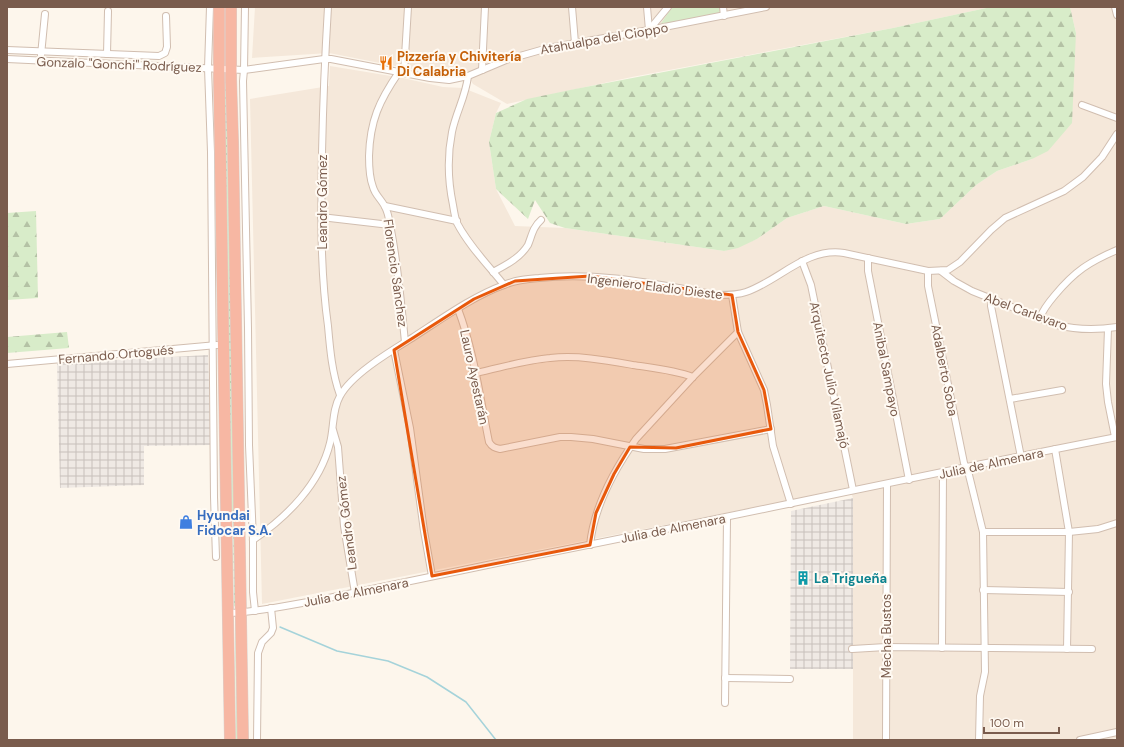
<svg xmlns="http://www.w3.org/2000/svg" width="1124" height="747" viewBox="0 0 1124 747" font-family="'DM Sans',sans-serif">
  <defs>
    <pattern id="industrial-grid" width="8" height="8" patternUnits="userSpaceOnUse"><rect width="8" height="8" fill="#efe9e4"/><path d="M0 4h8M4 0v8" fill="none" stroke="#c7c0bb"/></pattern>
    <pattern id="grass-dots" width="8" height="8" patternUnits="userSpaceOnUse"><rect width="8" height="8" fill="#d8ecc9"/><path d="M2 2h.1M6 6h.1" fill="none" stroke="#b4c2a5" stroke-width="1.8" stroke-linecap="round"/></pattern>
    <pattern id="forest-firs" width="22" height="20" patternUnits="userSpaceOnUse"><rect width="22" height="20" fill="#d8ecc9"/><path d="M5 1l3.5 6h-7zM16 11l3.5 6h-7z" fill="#b4c2a5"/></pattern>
  </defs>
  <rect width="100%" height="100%" fill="#fdf6ec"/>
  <g fill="#f5e8da">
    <path d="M 255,7 L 991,7 L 893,28 L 632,77 L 507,104 L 473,84 L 467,74 L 441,75 L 329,53 L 252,58 Z"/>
    <path d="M 1070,7 L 1117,7 L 1117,738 L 1107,740 L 853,740 L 853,498 L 849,487 L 787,501 L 262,604 L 250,99 L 329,86 L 330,66 L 403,78 L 443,87 L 463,88 L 501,103 L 496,113 L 489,142 L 496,189 L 515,226 L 565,228 L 724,251 L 757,239 L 787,218 L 824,206 L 906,224 L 940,219 L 976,185 L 997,171 L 1032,159 L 1076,33 Z"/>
  </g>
  <g fill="url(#industrial-grid)">
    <path d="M 208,355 L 211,445 L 144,446 L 144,485 L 60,488 L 57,363 Z"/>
    <path d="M 853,498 L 853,669 L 790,669 L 791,511 Z"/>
  </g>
  <g fill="url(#grass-dots)">
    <path d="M 224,75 L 226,79 L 228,162 L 231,196 L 236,607 L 234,606 L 233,527 L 229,486 Z"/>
    <path d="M 236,618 L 240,740 L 236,740 L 235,620 Z"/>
  </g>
  <g fill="url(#forest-firs)">
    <path d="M 991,7 L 1070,7 L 1076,33 L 1072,123 L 1048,151 L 1032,159 L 997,171 L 976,185 L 940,219 L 906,224 L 824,206 L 787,218 L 757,239 L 738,248 L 724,251 L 565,228 L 550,223 L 535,200 L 528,219 L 496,189 L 489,142 L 496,113 L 527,99 L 575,89 L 893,28 Z"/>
    <path d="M 36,211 L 38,298 L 7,300 L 7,213 Z"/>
    <path d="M 67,332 L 69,348 L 7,353 L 7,337 Z"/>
  </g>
  <path fill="#d8ecc9" d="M 672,7 L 719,7 L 720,13 L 660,25 Z"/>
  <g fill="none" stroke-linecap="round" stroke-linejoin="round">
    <path stroke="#a5d3da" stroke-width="1.5" d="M 280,627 L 337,651 L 388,661 L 427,677 L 466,702 L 496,740"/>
    <defs>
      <g id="street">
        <path d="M 210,7 L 208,68 L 211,152 L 214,497 L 216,557"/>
        <path d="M 245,7 L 244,70 L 243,81 L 248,328 L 249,445 L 253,540 L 253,592 L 255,611"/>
        <path d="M 328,7 C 325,56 323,104 322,153 C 321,211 320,269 328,326 C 330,349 332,373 340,395"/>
        <path d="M 572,7 L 575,43"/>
        <path d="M 647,7 L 649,30"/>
        <path d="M 723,7 L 724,16"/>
        <path d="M 1115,7 L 1117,15"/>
        <path d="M 649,30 L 668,7"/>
        <path d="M 7,50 L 159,56 L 165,53 L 167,47 L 166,16"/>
        <path d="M 107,54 L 108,11"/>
        <path d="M 41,55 L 45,14"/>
        <path d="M 7,59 L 244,70 L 324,59 L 331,59 L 430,78 L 449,80 L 468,76 L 506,60 L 548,48 L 649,30 L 766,7"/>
        <path d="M 482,70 L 485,7"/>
        <path d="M 399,72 C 379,101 370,121 369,156 C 369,166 369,177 373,187 C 375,195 382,200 385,207 C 388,212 389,219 390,225 C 398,263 401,303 405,342"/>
        <path d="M 404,73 L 408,7"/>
        <path d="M 468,76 C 466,96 456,112 452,132 C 447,157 448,181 453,205 C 454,211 455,218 457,223 C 469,246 488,265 504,285"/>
        <path d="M 1082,105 L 1117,118"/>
        <path d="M 385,206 L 457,221"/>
        <path d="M 321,217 L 390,225"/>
        <path d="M 868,258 L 868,271 L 909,480"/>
        <path d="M 802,261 L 811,285 L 853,490"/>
        <path d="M 928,271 L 928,286 L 964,463 L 968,471 L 983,532 L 985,672 L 980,696 L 979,740"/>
        <path d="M 941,271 L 954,281 L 972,291 L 1057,325 C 1077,330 1097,330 1117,327"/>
        <path d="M 493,272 C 506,265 520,258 528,245 C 532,235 533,227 541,220"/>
        <path d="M 732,295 L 738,332 L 764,390 L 767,405 L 773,446 L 791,504"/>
        <path d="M 992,299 L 991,306 L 1021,457"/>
        <path d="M 458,309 C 474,351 480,398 489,442 C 492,447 495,448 500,449 L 560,437 L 571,437 L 593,439 L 644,449 L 665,449 L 771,429"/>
        <path d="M 1040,318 C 1043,309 1049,302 1055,295 C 1075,271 1089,262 1117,250"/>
        <path d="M 1108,329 L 1106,384 L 1108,402 L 1115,437"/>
        <path d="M 394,350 L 410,428 L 424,531 L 432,576"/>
        <path d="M 7,364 L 217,345"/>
        <path d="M 475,373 C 500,368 525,360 550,358 C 578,355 605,360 633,365 C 653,368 674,370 693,377"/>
        <path d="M 1010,399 L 1062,390"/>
        <path d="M 333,430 L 338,447 L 344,526 L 355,593"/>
        <path d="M 1055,449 L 1069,532 L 1067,649"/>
        <path d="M 983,532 L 1069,532 L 1098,529 L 1117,523"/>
        <path d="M 253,540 C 287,517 320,484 330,443 C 334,427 332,410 340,396 C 352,374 391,351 412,338 C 440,320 473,296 504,285 C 515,280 527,279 539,278 C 599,271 660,285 719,295 C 728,295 737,295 746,292 C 779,281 806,247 844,253 L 928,271 L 948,270 L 960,262 L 991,230 L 1005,218 L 1064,191 L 1083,177 L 1102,157 L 1117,134"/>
        <path d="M 590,545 C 594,506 614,470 636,439 L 693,377 L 738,332"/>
        <path d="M 983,590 L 1069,592"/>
        <path d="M 229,613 C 259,612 289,605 319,600 C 378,588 437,575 497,563 C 704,523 910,477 1117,437"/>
        <path d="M 942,648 L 943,472"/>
        <path d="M 852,649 L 886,647 L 1092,649"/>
        <path d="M 725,678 L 790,679"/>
        <path d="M 725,703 L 727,518"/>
        <path d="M 257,740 L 258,653 L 262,642 L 271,633 L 273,628 L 271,608"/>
        <path d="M 886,740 L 887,484"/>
        <path d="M 1080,740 L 1117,732"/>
      </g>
      <g id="highway">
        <path d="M 219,7 L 219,78 L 230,740"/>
        <path d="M 231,7 L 231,79 L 233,143 L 243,740"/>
      </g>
    </defs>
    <use href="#street" stroke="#d1beb0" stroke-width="8"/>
    <use href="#highway" stroke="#dad1cd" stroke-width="12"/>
    <use href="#street" stroke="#fff" stroke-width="6"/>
    <use href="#highway" stroke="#f7b7a3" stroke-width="11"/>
  </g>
  <path fill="#e8590c" fill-opacity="0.2" stroke="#e8590c" stroke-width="3" stroke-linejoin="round" d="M 590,276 L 732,295 L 738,332 L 764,390 L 771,429 L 676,448 L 630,447 L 614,474 L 596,513 L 590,545 L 432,576 L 394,350 L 474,299 L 515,281 Z"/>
  <defs>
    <symbol id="restaurant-bare" viewBox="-9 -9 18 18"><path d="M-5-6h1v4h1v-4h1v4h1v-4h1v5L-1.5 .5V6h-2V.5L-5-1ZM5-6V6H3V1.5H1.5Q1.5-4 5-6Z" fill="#e8710a" stroke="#fffaf3" stroke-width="2.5" paint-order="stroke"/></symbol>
    <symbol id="shop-bare" viewBox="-9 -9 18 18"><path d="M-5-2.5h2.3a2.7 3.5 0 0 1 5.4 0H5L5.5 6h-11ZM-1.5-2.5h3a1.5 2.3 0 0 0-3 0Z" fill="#3f7fe0" stroke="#fffaf3" stroke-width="2.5" paint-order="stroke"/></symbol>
    <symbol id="building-bare" viewBox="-9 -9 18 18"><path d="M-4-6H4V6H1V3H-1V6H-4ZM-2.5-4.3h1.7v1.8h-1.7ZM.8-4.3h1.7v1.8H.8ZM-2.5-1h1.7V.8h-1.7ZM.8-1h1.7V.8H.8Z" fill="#0f9aa8" stroke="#fffaf3" stroke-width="2.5" paint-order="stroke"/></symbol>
  </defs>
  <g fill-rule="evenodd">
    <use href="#restaurant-bare" x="376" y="53" width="20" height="20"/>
    <use href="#shop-bare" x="176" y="512" width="20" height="20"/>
    <use href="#building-bare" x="793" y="568" width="20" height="20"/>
  </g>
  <g text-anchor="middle" stroke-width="4" stroke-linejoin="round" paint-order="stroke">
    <g font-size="13" fill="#7a5c4d" stroke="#fffaf3">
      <text transform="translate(604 38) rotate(-10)" y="5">Atahualpa del Cioppo</text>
      <text transform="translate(119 64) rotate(2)" y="5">Gonzalo "Gonchi" Rodríguez</text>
      <text transform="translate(322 202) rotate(-90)" y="5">Leandro Gómez</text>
      <text transform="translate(396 273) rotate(82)" y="5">Florencio Sánchez</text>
      <text transform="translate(655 286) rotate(7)" y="5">Ingeniero Eladio Dieste</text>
      <text transform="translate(1026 311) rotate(20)" y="5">Abel Carlevaro</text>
      <text transform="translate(116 354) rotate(-5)" y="5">Fernando Ortogués</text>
      <text transform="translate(887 369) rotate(79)" y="5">Anibal Sampayo</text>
      <text transform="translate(945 370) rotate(79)" y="5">Adalberto Soba</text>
      <text transform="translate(830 375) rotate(78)" y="5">Arquitecto Julio Vilamajó</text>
      <text transform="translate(475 377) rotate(78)" y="5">Lauro Ayestarán</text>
      <text transform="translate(991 463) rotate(-12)" y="5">Julia de Almenara</text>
      <text transform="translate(346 523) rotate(-97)" y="5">Leandro Gómez</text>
      <text transform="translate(673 528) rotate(-11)" y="5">Julia de Almenara</text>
      <text transform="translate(356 592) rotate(-11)" y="5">Julia de Almenara</text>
      <text transform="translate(886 636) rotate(-90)" y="5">Mecha Bustos</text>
    </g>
    <g font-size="13" font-weight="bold" fill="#c56008" stroke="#fffaf3" text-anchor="start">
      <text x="397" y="61">Pizzería y Chivitería<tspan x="397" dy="15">Di Calabria</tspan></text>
    </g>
    <g font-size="13" font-weight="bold" fill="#366cbe" stroke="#fffaf3" text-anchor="start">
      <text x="197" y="520">Hyundai<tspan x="197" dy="15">Fidocar S.A.</tspan></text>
    </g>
    <g font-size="13" font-weight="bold" fill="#0d838f" stroke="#fffaf3" text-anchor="start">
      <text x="814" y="583">La Trigueña</text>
    </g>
  </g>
  <rect width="1124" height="747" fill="none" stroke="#7a5c4d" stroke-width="16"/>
  <path d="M984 727v6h75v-6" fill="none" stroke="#7a5c4d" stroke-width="2"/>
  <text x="990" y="727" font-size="12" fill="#7a5c4d" stroke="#fffaf3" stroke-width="3" paint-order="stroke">100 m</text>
</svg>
